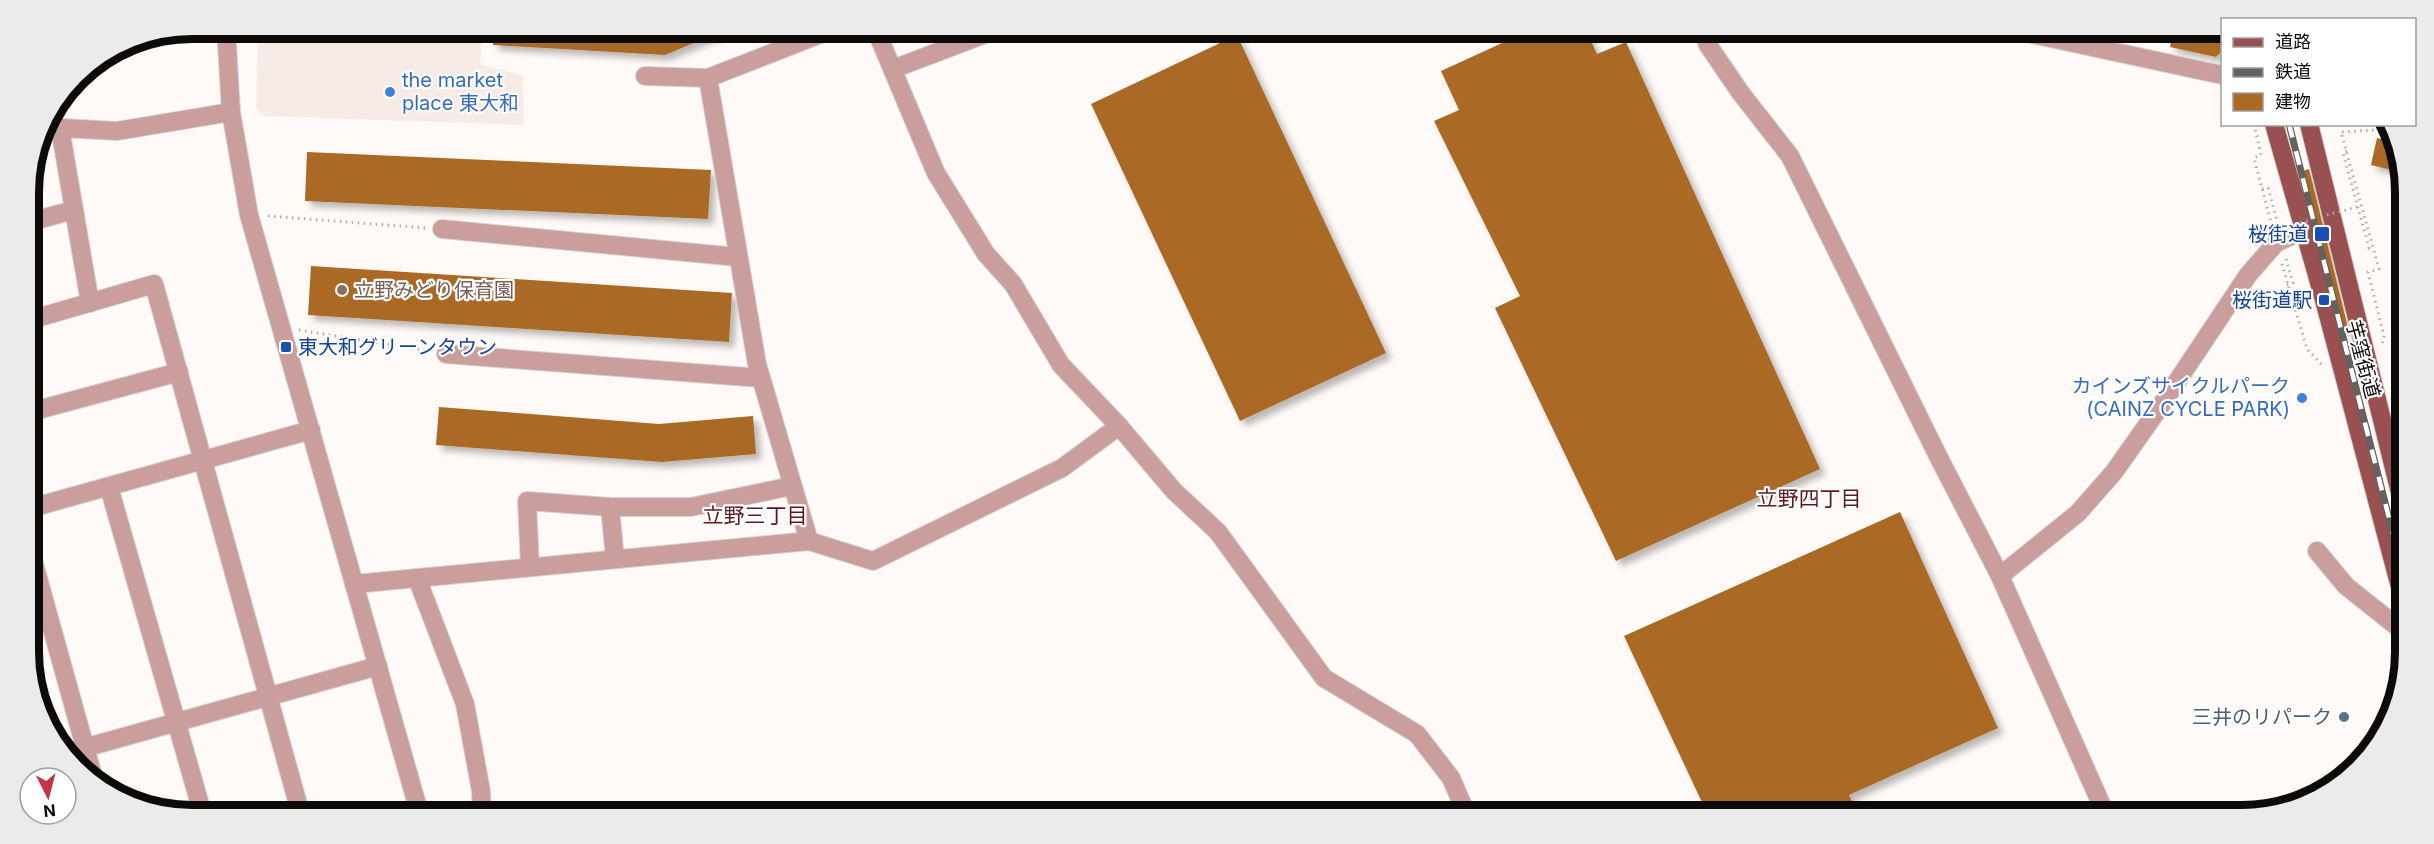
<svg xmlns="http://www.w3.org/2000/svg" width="2434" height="844" viewBox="0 0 2434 844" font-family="Inter,'Noto Sans JP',sans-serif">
  <defs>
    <filter id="shadow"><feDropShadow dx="5.5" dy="5.5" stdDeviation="3" flood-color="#0004"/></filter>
  </defs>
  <rect width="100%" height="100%" fill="#fffaf7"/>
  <path fill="#f7ebe5" d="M 258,29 L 483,29 L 480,64 L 523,76 L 524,125 L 263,116 L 256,109 Z"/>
  <g fill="#aa6a25" filter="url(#shadow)">
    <path d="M 493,28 L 572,28 L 662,34 L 673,28 L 725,30 L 665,55 L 493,45 Z"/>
    <path d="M 1535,28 L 1585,28 L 1597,54 L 1626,42 L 1820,469 L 1616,561 L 1495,308 L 1520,296 L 1434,121 L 1459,110 L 1441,71 Z"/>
    <path d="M 2174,28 L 2223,28 L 2223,50 L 2216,57 L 2170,47 Z"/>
    <path d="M 1237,35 L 1386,353 L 1240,421 L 1091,104 Z"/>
    <path d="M 2377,138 L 2391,141 L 2404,173 L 2371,165 Z"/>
    <path d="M 307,152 L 711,170 L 708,219 L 305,201 Z"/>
    <path d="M 2309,169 L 2349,332 L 2344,333 L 2299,172 Z"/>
    <path d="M 311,266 L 732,293 L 729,342 L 308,315 Z"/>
    <path d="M 439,407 L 659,424 L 753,416 L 756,454 L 662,462 L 436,445 Z"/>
    <path d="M 1900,512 L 1998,728 L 1849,795 L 1858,815 L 1708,815 L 1624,636 Z"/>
  </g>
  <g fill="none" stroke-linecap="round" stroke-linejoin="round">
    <defs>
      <g id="minor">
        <path d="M 226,28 L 231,112 L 249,215 L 420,815"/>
        <path d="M 875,28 L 936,173 L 986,254 L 1013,284 L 1061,365 L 1119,426 L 1174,491 L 1218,532 L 1324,678 L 1417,734 L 1451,778 L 1467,815"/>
        <path d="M 1702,28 L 1708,45 L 1740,92 L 1790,156 L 1940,460 L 2000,576 L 2106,815"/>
        <path d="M 2004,28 L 2222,75"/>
        <path d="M 893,69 L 1001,28"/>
        <path d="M 645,76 L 708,78"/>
        <path d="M 44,127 L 117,131 L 231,112"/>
        <path d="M 60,128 L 90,303"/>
        <path d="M 29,222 L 74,210"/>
        <path d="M 442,229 L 738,257"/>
        <path d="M 30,320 L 154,284 L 301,815"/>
        <path d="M 446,354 L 761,378"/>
        <path d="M 30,412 L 179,372"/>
        <path d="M 109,487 L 203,815"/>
        <path d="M 610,507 L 615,559"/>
        <path d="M 31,508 L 311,430"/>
        <path d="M 809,541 L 757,364 L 708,78 L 836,28"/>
        <path d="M 2317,551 L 2346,586 L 2405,633"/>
        <path d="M 31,553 L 93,776"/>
        <path d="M 530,567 L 527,501 L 610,507 L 691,507 L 792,486"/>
        <path d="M 2000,576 L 2078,513 L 2114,472 L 2162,404 L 2248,275 L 2276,243 L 2305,229"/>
        <path d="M 417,578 L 465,704 L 481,791 L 482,815"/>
        <path d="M 354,584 L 809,541 L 873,561 L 1062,468 L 1119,426"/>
        <path d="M 66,753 L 378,666"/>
      </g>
      <g id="major">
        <path d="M 2274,124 L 2324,300 L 2405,606"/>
        <path d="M 2309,124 L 2405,513"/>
      </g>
    </defs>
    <use href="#minor" stroke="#d8d4d1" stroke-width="20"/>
    <use href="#major" stroke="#d8d4d1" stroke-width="20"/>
    <g stroke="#b1adab" stroke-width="3" stroke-dasharray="1.5 4.5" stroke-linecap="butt">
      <path d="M 2254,124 L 2261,155 L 2254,158 L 2272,226"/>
      <path d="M 2347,151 L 2343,153 L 2369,248 L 2373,246"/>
      <path d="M 2262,189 L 2268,188 L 2278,224"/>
      <path d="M 268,216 L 426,228"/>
      <path d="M 2286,259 L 2293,283 L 2287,285"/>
      <path d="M 2282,264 L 2307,349 L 2322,365"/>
      <path d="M 299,330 L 429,351"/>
      <path d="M 2382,343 L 2384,336 L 2368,272 L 2379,269 L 2341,132 L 2372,130 L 2387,133"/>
      <path d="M 2401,650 L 2404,661"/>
    </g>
    <use href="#minor" stroke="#c99e9d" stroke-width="18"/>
    <use href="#major" stroke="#995051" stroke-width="18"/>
    <defs>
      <path id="rail" d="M 2289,124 L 2405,581"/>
    </defs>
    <use href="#rail" stroke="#64615f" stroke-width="7"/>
    <use href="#rail" stroke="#fff" stroke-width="4.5" stroke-dasharray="14" stroke-linecap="butt"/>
    <g stroke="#b1adab" stroke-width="3" stroke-dasharray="1.5 4.5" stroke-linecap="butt">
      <path d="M 2327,215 L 2357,207"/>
      <path d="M 2284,248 L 2279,229 L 2310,220"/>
    </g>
  </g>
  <g fill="#3f7fe0" stroke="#fff" stroke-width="2">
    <circle cx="390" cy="92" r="6"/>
    <circle cx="2302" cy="398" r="6"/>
  </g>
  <g fill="#1a4fb4" stroke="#fff" stroke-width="2">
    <rect x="2314" y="226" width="16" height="16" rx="3"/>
    <rect x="2318" y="294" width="12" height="12" rx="3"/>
    <rect x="280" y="341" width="12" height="12" rx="3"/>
  </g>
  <circle fill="#8d6e63" stroke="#fff" stroke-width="2" cx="342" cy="290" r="6"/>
  <circle fill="#5c6f8a" stroke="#fff" stroke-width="2" cx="2344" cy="717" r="6"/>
  <g text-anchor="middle" stroke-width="4.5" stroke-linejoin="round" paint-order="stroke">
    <g font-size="20" fill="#366cbe" stroke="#fff" text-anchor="start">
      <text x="402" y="87">the market<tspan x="402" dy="23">place 東大和</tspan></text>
      <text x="2290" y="393" text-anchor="end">カインズサイクルパーク<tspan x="2290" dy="23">(CAINZ CYCLE PARK)</tspan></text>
    </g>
    <g font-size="20" fill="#164399" stroke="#fff" text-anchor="end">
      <text x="2308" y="241">桜街道</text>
      <text x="2312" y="307">桜街道駅</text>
      <text x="298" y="354" text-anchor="start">東大和グリーンタウン</text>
    </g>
    <g font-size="20" fill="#785e54" stroke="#fff" text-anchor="start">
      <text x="354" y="297">立野みどり保育園</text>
    </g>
    <g font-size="20" fill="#0c0b0a" stroke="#fff">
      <text transform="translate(2363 359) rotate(75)" y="7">芋窪街道</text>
    </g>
    <g font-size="20" fill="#4e5e75" stroke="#fff" text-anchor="end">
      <text x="2332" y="724">三井のリパーク</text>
    </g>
    <g font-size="21" fill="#5c171f" stroke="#fff">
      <text x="1809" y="506">立野四丁目</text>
      <text x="755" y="523">立野三丁目</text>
    </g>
  </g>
  <path d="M0 0H2434V844H0ZM192 39H2242A153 153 0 0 1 2395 192V652A153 153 0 0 1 2242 805H192A153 153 0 0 1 39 652V192A153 153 0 0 1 192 39Z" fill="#ecebeb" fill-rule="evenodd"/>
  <path fill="none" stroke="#0c0b0a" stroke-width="8" d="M192 39H2242A153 153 0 0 1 2395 192V652A153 153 0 0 1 2242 805H192A153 153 0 0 1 39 652V192A153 153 0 0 1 192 39Z"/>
  <rect x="2221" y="18" width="195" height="108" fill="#ffffff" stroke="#9e9d9d" stroke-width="1.5"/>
  <rect x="2233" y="38" width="30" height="9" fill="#995051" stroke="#9e9d9d" stroke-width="1.5"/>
  <text x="2275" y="48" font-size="18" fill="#0c0b0a">道路</text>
  <rect x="2233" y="68" width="30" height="9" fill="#64615f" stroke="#9e9d9d" stroke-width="1.5"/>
  <text x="2275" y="78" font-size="18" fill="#0c0b0a">鉄道</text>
  <rect x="2233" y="93" width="30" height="18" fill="#aa6a25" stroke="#9e9d9d" stroke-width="1.5"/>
  <text x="2275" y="108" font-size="18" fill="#0c0b0a">建物</text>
  <g transform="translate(48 796) rotate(174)"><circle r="28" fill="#ffffff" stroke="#9e9d9d" stroke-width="1.5"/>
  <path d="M0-4.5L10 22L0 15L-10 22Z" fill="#c43447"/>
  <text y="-9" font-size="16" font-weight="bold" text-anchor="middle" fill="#0c0b0a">N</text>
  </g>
</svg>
